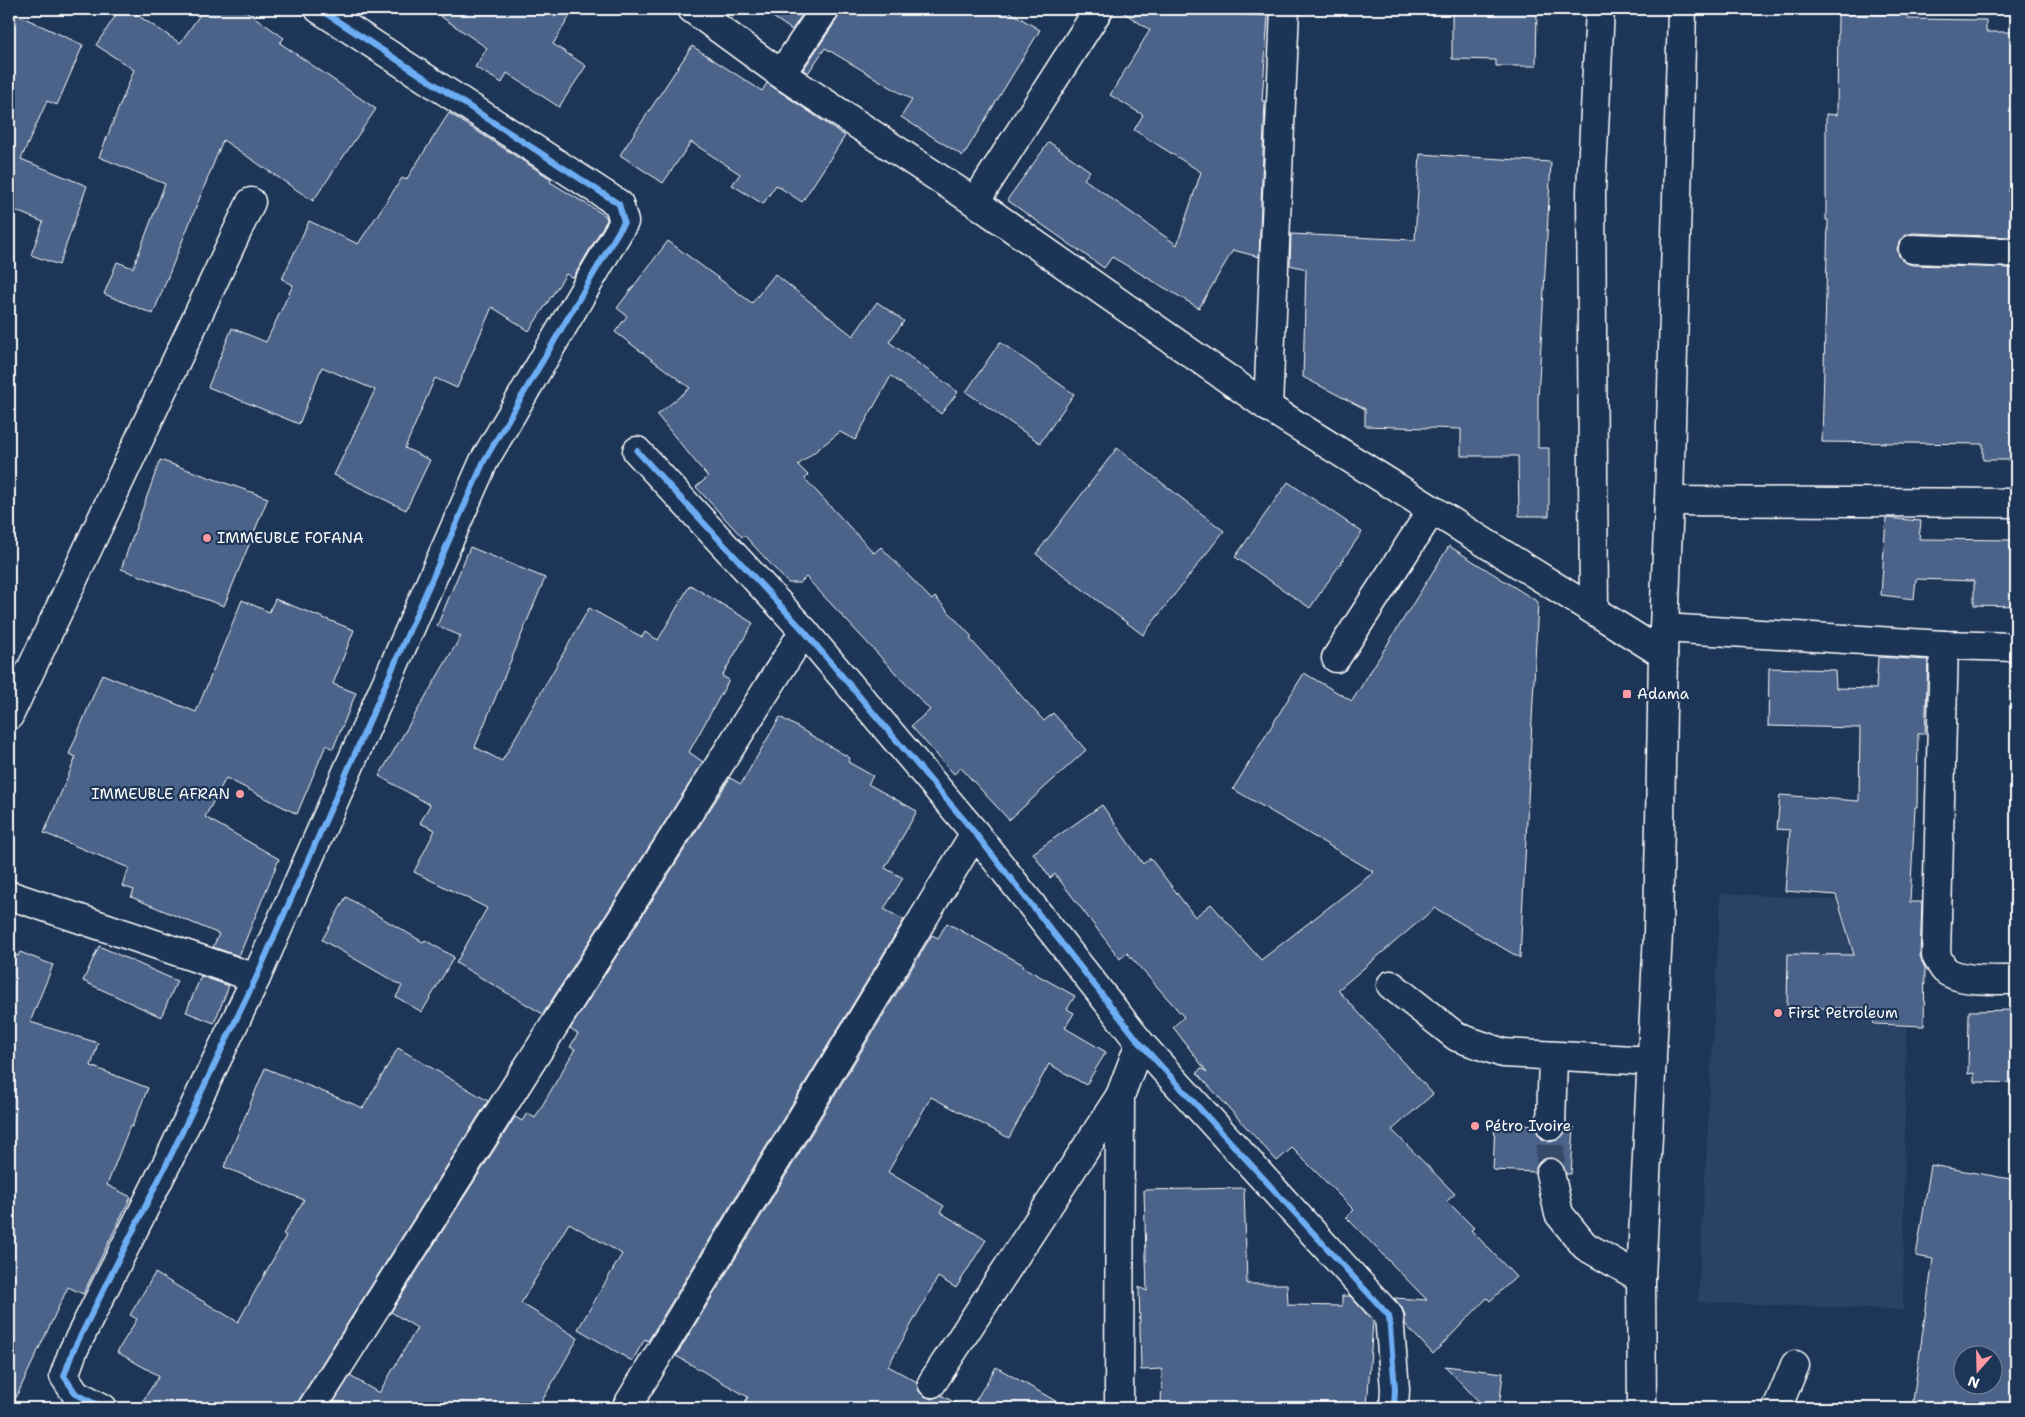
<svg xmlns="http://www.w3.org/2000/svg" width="2025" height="1417" viewBox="0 0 2025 1417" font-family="'Shantell Sans',sans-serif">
  <rect width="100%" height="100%" fill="#1d3557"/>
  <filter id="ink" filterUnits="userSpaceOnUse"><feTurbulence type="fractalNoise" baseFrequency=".02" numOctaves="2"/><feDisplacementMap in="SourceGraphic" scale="10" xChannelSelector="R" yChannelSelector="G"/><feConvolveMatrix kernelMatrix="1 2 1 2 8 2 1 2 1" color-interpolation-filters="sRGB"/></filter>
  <g filter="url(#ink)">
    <path fill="#2b4366" d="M 1721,893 L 1836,900 L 1873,1025 L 1906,1027 L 1903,1310 L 1698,1302 Z"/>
    <g fill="#4c6389" stroke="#fff" fill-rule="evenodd">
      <path d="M 120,9 L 128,9 L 180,43 L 204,9 L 243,9 L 284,38 L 280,43 L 376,109 L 313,201 L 223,140 L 153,314 L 104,294 L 117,262 L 133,268 L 165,184 L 99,157 L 134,70 L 96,45 Z"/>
      <path d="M 430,9 L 574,9 L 553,44 L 586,66 L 559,107 L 507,73 L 502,83 L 475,67 L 487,48 Z"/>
      <path d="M 761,9 L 806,9 L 792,30 Z"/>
      <path d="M 840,9 L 1005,9 L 1040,30 L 963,156 L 901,117 L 912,100 L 825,48 L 808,73 L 803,70 L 838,18 Z"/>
      <path d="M 1118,9 L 1195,9 L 1193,12 L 1268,16 L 1262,101 L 1265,101 L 1259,257 L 1233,250 L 1199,308 L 1112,257 L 1104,268 L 1007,200 L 1049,142 L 1090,171 L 1084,179 L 1177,245 L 1201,172 L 1134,130 L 1143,115 L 1110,95 L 1150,30 Z"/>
      <path d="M 1452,9 L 1537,9 L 1536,66 L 1496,66 L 1496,60 L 1452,59 Z"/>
      <path d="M 9,11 L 83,45 L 57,105 L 47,101 L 21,159 L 87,186 L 59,265 L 31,255 L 43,222 L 9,208 Z"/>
      <path d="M 1838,14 L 1908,14 L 1908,19 L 1986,20 L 1986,32 L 2016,32 L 2016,189 L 2009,189 L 2010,237 L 1913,233 L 1906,235 L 1900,240 L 1897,249 L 1899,256 L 1904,262 L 1912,265 L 2016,268 L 2016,460 L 1983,460 L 1983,444 L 1822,442 L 1828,220 L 1826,220 L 1826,114 L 1837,115 Z"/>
      <path d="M 692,46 L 762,91 L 767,83 L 845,136 L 802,202 L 776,185 L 763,204 L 732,185 L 740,174 L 691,142 L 663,183 L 620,155 Z"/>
      <path d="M 449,113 L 551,179 L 550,182 L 606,216 L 607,220 L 573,278 L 566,274 L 529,331 L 492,307 L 457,388 L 435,378 L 405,448 L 430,460 L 406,510 L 334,475 L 375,390 L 322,367 L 299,424 L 208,387 L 232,328 L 266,342 L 293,285 L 282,279 L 309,221 L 358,244 L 402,178 L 406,180 Z"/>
      <path d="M 1420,154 L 1551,162 L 1538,399 L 1538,448 L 1549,448 L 1549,516 L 1519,516 L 1518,456 L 1461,456 L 1461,429 L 1365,426 L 1365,409 L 1303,377 L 1306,269 L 1290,265 L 1291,234 L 1415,240 Z"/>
      <path d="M 668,241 L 752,303 L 775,274 L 853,336 L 877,302 L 904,321 L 889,342 L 958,392 L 941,414 L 891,376 L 855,440 L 840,432 L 798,465 L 808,475 L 805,479 L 874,553 L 881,547 L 932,600 L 935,597 L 972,637 L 970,639 L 1044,721 L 1053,713 L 1086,750 L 1009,820 L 961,768 L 954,774 L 911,726 L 930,710 L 806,577 L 800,583 L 788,583 L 744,535 L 742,537 L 696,487 L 708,477 L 657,415 L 690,388 L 615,332 L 627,316 L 617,308 Z"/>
      <path d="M 1000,342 L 1074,394 L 1040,443 L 966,392 Z"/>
      <path d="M 1117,448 L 1224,531 L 1143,635 L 1036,554 Z"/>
      <path d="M 160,460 L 268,498 L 224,606 L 121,569 Z"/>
      <path d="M 1288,482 L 1362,532 L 1310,608 L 1235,557 Z"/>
      <path d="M 1886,518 L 1921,521 L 1919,539 L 2016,540 L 2016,606 L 1974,605 L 1974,581 L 1916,579 L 1914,599 L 1881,595 Z"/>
      <path d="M 1449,546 L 1538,602 L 1520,958 L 1435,908 L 1338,990 L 1433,1094 L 1392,1130 L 1455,1194 L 1447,1201 L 1474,1228 L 1471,1230 L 1516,1277 L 1490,1301 L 1487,1298 L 1433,1354 L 1405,1324 L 1405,1315 L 1401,1306 L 1394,1298 L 1427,1300 L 1346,1217 L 1354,1210 L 1292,1148 L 1277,1161 L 1197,1073 L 1201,1068 L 1207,1072 L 1173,1027 L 1184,1017 L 1127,953 L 1120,959 L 1055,874 L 1050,878 L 1033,853 L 1102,805 L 1143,864 L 1150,858 L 1195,917 L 1211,904 L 1261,960 L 1374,872 L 1233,789 L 1304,673 L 1352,701 Z"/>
      <path d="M 470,547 L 545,578 L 475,747 L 502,761 L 589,608 L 642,637 L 645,632 L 658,640 L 690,585 L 753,623 L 722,676 L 729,680 L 689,752 L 703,762 L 543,1014 L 456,963 L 487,908 L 414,872 L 435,830 L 420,823 L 430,805 L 379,776 L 461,636 L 437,626 Z"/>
      <path d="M 275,599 L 354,630 L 333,684 L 356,693 L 333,749 L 326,745 L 297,814 L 226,778 L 205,817 L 279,859 L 239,956 L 213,947 L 219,934 L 131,897 L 134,890 L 122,886 L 129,868 L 44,833 L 76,757 L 69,754 L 102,674 L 196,712 L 242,600 L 269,612 Z"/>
      <path d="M 1878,657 L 1928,660 L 1925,734 L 1918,734 L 1917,807 L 1915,807 L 1910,902 L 1922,902 L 1920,956 L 1925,968 L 1924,1026 L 1874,1024 L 1870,1008 L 1787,1008 L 1788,954 L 1854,955 L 1836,895 L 1785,891 L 1790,830 L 1777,829 L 1780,795 L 1859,801 L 1860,728 L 1768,726 L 1769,668 L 1835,670 L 1836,688 L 1876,689 Z"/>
      <path d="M 780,717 L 850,758 L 848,762 L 873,776 L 868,784 L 917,811 L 885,868 L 903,878 L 884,909 L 904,920 L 648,1341 L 645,1339 L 632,1361 L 578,1329 L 622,1254 L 569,1223 L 521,1303 L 578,1338 L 538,1408 L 330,1408 L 350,1376 L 379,1393 L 417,1328 L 391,1312 L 515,1117 L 522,1121 L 527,1113 L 535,1118 L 575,1049 L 570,1047 L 578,1034 L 570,1029 L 730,778 L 741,784 Z"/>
      <path d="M 346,897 L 423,942 L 425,940 L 454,957 L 422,1012 L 396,997 L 402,986 L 322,940 Z"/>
      <path d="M 947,923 L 1024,965 L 1023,967 L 1075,996 L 1067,1009 L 1074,1013 L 1065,1028 L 1106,1052 L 1086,1085 L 1049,1064 L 1009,1138 L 931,1097 L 888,1172 L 944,1206 L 940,1212 L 986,1240 L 956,1288 L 938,1277 L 888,1366 L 917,1382 L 918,1390 L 924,1396 L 932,1399 L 941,1395 L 965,1408 L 742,1408 L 748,1397 L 676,1356 L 932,935 L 938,938 Z"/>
      <path d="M 99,946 L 177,981 L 161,1017 L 83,981 Z"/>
      <path d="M 9,952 L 18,956 L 20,952 L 53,965 L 30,1022 L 98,1043 L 91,1066 L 148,1088 L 132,1127 L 130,1126 L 107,1185 L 131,1197 L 83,1294 L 68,1287 L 11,1408 L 9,1408 Z"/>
      <path d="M 201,976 L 229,986 L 214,1023 L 186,1012 Z"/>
      <path d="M 2012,1010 L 2012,1024 L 2016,1024 L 2016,1083 L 1974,1082 L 1974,1073 L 1968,1074 L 1969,1011 Z"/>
      <path d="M 398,1048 L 488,1101 L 299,1400 L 297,1408 L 138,1408 L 159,1376 L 117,1352 L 137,1319 L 130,1315 L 155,1273 L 238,1322 L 286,1236 L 283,1234 L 304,1200 L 224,1167 L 265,1068 L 363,1108 Z"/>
      <path d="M 1495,1123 L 1535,1125 L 1538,1134 L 1542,1139 L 1550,1142 L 1559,1139 L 1564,1134 L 1567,1126 L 1574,1127 L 1571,1174 L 1566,1174 L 1561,1162 L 1555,1158 L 1547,1158 L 1539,1162 L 1535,1172 L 1493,1170 Z"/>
      <path d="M 1931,1165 L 2016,1180 L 2016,1408 L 1912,1408 L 1933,1259 L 1916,1256 ZM 1962,1354 L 1992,1354 L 1992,1384 L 1962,1384 Z"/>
      <path d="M 1244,1188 L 1247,1284 L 1287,1284 L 1288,1305 L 1342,1306 L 1342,1296 L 1350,1296 L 1373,1321 L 1367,1407 L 1161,1408 L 1162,1369 L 1141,1370 L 1139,1287 L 1147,1291 L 1144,1190 Z"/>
      <path d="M 1445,1366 L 1503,1373 L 1499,1408 L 1485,1408 Z"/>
      <path d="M 996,1367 L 1068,1408 L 971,1408 Z"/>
    </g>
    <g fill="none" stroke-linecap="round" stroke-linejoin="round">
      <path stroke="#344968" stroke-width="28" stroke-dasharray="28 14" stroke-linecap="butt" d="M 1550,1173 L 1551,1126"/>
      <defs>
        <g id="minor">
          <path d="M 692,9 L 781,74 L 975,202 L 1268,407 L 1663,654"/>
          <path d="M 781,74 L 825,9"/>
          <path d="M 975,202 L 1099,9"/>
          <path d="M 1913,249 L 2016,253"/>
          <path d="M 1268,407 L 1285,9"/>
          <path d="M 637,451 L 804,631 L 975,833 L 1140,1043 L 1389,1316 L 1395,1389 L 1394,1408"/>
          <path d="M 1669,501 L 2016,503"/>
          <path d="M 1594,610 L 1591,191 L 1600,9"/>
          <path d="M 1664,628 L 1944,645 L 2016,647"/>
          <path d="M 1944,645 L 1936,956 C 1939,960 1942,967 1945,970 C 1959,982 1998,980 2016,980"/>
          <path d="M 1336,658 L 1432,510"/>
          <path d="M 9,716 L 251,202"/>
          <path d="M 9,895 L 256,978"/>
          <path d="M 1391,985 L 1457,1037 L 1503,1053 L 1652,1061"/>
          <path d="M 1551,1126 L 1553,1056"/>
          <path d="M 1550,1173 L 1559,1214 L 1585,1246 L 1641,1278"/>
          <path d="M 932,1383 L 1120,1096"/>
          <path d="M 103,1408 L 76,1394 L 64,1376 L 73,1351 L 172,1153 L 256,978 L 484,461 L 624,222 L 619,204 L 319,9"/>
          <path d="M 312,1408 L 804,631"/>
          <path d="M 626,1408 L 975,833"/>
          <path d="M 1119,1408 L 1120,1096 L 1140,1043"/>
          <path d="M 1777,1408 L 1795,1365"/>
        </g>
        <path id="major" d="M 1642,1408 L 1641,1278 L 1658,933 L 1663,654 L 1669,501 L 1682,9"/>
      </defs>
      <use href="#minor" stroke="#fff" stroke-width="31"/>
      <use href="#major" stroke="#fff" stroke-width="31"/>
      <use href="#minor" stroke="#1d3557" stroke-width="28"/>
      <use href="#major" stroke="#1d3557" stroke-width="28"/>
      <defs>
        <g id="cycleway">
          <path d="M 637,451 L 804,631 L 975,833 L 1140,1043 L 1389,1316 L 1395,1389 L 1394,1408"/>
          <path d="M 103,1408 L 76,1394 L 64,1376 L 73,1351 L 172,1153 L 256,978 L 484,461 L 624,222 L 619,204 L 319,9"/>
        </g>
      </defs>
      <use href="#cycleway" stroke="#1d3557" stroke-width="9"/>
      <use href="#cycleway" stroke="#6dadf4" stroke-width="6"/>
    </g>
  </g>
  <g fill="#ff9aa2" stroke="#1d3557" stroke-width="2">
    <circle cx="207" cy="538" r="5"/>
    <rect x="1622" y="689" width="10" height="10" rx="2.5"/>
    <circle cx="240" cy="794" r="5"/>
    <circle cx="1778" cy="1013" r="5"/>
    <circle cx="1475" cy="1126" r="5"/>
  </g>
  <g text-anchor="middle" stroke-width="4.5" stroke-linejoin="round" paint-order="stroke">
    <g font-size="15" fill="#fff" stroke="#1d3557" text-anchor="start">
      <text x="217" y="543">IMMEUBLE FOFANA</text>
      <text x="1637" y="699">Adama</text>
      <text x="230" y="799" text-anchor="end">IMMEUBLE AFRAN</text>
      <text x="1788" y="1018">First Petroleum</text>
      <text x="1485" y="1131">Pétro Ivoire</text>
    </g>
  </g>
  <rect width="2025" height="1417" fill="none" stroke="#1d3557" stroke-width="30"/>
  <rect x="15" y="15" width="1995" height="1387" fill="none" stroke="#fff" stroke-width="2" filter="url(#ink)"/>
  <g transform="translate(1978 1370) rotate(200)"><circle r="24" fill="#1d3557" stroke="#77869a"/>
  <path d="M0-4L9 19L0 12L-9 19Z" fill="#ff9aa2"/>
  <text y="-8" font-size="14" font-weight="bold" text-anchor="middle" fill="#ffffff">N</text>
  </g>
</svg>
